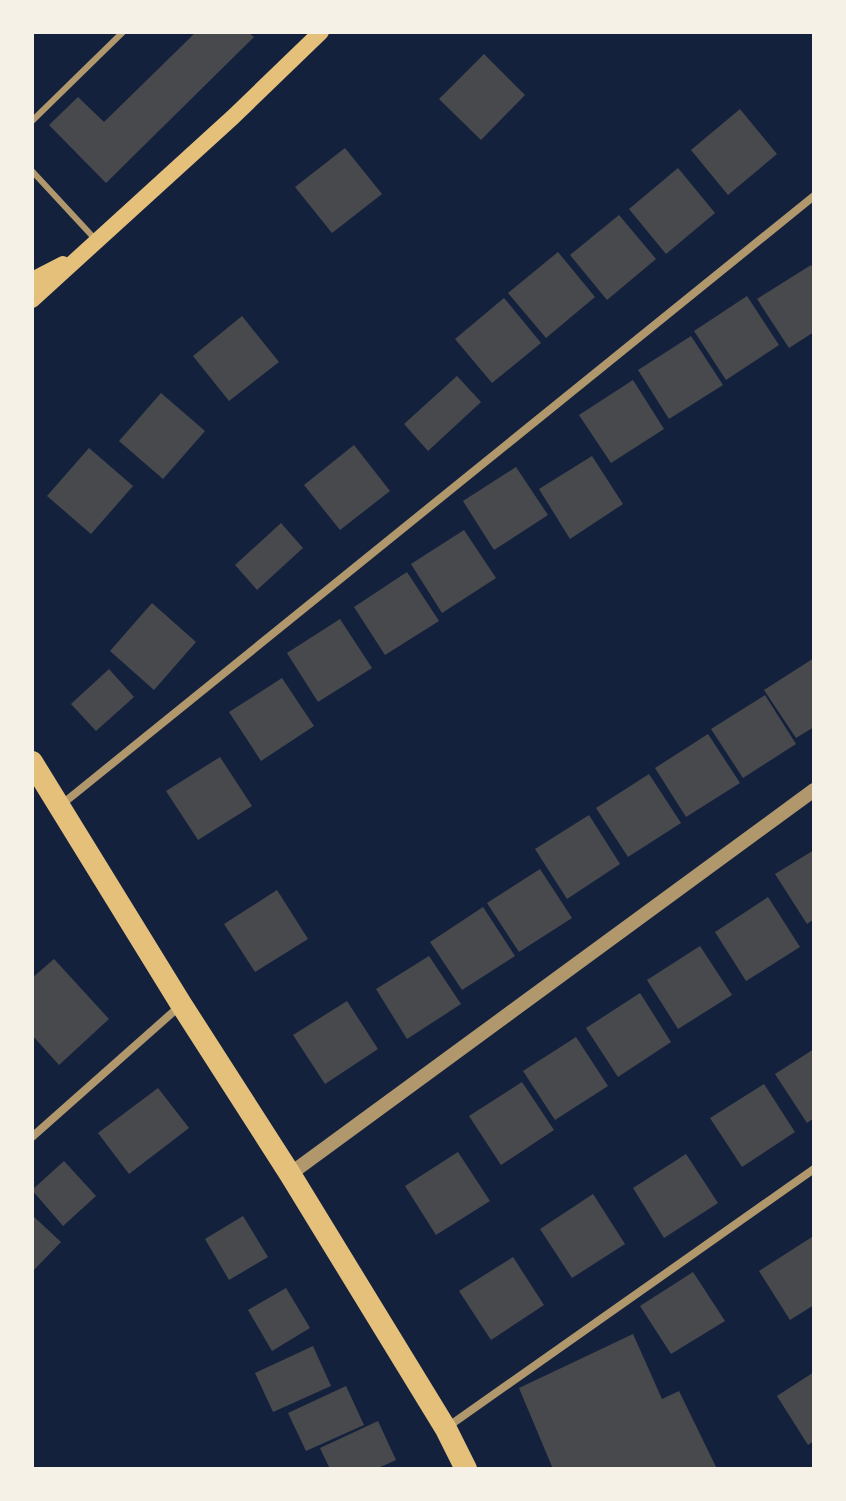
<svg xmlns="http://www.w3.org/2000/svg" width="846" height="1501" viewBox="0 0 846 1501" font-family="'IBM Plex Sans',sans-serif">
  <rect width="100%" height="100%" fill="#14213d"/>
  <g fill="#48494c">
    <path d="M 196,32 L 248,32 L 254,37 L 106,183 L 49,125 L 78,97 L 104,122 Z"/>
    <path d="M 484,54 L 525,95 L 481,140 L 439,99 Z"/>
    <path d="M 740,109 L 777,154 L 728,195 L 691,150 Z"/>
    <path d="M 345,148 L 382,194 L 332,233 L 295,187 Z"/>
    <path d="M 678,168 L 715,213 L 666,254 L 629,209 Z"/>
    <path d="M 619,215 L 656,259 L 607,300 L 570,255 Z"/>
    <path d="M 558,252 L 595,297 L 546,338 L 508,293 Z"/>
    <path d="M 811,265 L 814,270 L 814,332 L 789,348 L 757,299 Z"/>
    <path d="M 747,296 L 779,345 L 726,380 L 694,331 Z"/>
    <path d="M 504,298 L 541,343 L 492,383 L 455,339 Z"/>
    <path d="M 242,316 L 279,362 L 229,401 L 193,356 Z"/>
    <path d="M 691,336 L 723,385 L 669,419 L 638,370 Z"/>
    <path d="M 457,376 L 481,402 L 428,451 L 404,424 Z"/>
    <path d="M 633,380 L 664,429 L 611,463 L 579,415 Z"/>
    <path d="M 161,393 L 205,431 L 163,479 L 119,441 Z"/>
    <path d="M 354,445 L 390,491 L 340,530 L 304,485 Z"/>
    <path d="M 89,448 L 133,486 L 91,534 L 47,496 Z"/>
    <path d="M 592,456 L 623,504 L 570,539 L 539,489 Z"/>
    <path d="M 516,467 L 548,515 L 494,550 L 463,501 Z"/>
    <path d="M 281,523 L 303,548 L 257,590 L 235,565 Z"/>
    <path d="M 464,530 L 496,578 L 442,613 L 411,564 Z"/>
    <path d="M 407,572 L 439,621 L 385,655 L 354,607 Z"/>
    <path d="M 152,603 L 196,642 L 154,690 L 110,651 Z"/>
    <path d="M 340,619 L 372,668 L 318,702 L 287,653 Z"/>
    <path d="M 814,658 L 814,727 L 796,738 L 764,690 Z"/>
    <path d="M 109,669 L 134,697 L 96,731 L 71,704 Z"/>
    <path d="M 282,678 L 314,726 L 261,761 L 229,712 Z"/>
    <path d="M 765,695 L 796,744 L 743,778 L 711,729 Z"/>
    <path d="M 708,734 L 740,783 L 686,817 L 655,768 Z"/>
    <path d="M 220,757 L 252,806 L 198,840 L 166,791 Z"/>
    <path d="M 649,774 L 681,823 L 628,857 L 596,808 Z"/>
    <path d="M 589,815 L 620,864 L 567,899 L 535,849 Z"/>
    <path d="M 814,850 L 814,919 L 807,924 L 775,874 Z"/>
    <path d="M 540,869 L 572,918 L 519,952 L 487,903 Z"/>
    <path d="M 277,890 L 308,939 L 255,972 L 224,924 Z"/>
    <path d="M 768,897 L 800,947 L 746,981 L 715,932 Z"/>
    <path d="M 483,907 L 515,956 L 462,990 L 430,942 Z"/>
    <path d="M 700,946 L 732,995 L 678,1029 L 647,980 Z"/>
    <path d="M 429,956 L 461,1004 L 407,1039 L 376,989 Z"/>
    <path d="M 54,959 L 109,1019 L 59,1065 L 32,1035 L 32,978 Z"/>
    <path d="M 640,993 L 671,1042 L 618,1077 L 586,1028 Z"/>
    <path d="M 347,1001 L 378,1049 L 325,1084 L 293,1035 Z"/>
    <path d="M 576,1037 L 608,1086 L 555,1120 L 523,1071 Z"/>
    <path d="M 814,1049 L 814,1118 L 807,1123 L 775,1074 Z"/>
    <path d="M 522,1082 L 554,1130 L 501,1165 L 469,1116 Z"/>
    <path d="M 764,1084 L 795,1132 L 742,1167 L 710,1118 Z"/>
    <path d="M 158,1088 L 189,1128 L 129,1174 L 98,1133 Z"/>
    <path d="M 458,1152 L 490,1201 L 436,1235 L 405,1186 Z"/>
    <path d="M 686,1154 L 718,1203 L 664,1238 L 633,1188 Z"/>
    <path d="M 64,1161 L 96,1196 L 63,1226 L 32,1190 Z"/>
    <path d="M 593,1194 L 625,1244 L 572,1278 L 540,1229 Z"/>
    <path d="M 32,1215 L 61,1242 L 32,1272 Z"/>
    <path d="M 243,1216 L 268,1257 L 229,1280 L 205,1239 Z"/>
    <path d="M 812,1237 L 814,1240 L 814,1305 L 790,1320 L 759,1271 Z"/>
    <path d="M 513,1257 L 544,1305 L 491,1340 L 459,1291 Z"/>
    <path d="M 693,1272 L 725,1321 L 671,1354 L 640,1306 Z"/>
    <path d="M 286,1288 L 310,1328 L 272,1351 L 248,1310 Z"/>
    <path d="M 633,1334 L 662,1399 L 679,1391 L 717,1469 L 553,1469 L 519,1388 Z"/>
    <path d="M 313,1346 L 331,1386 L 273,1412 L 255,1373 Z"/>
    <path d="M 814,1372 L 814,1441 L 808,1445 L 777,1396 Z"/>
    <path d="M 346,1386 L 364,1425 L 306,1451 L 288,1413 Z"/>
    <path d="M 378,1421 L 396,1460 L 376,1469 L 330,1469 L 320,1448 Z"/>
  </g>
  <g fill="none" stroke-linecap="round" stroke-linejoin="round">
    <g stroke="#b1986c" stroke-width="6">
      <path d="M 32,121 L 123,32"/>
      <path d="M 32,171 L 95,239"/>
    </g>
    <g stroke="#b1986c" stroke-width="8">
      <path d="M 61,805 L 814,196"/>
      <path d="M 32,1137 L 181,1005"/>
      <path d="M 446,1428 L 814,1169"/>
    </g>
    <path stroke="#b1986c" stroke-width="14" d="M 290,1174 L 814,790"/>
    <g stroke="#e5c07b" stroke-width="16">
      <path d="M 32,280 L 63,264"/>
      <path d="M 32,300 L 233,117 L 321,32"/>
    </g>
    <path stroke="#e5c07b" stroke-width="22" d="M 32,762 L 181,1004 L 290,1174 L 446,1429 L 466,1469"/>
  </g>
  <rect width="846" height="1501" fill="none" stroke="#f6f1e7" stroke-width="68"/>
</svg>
